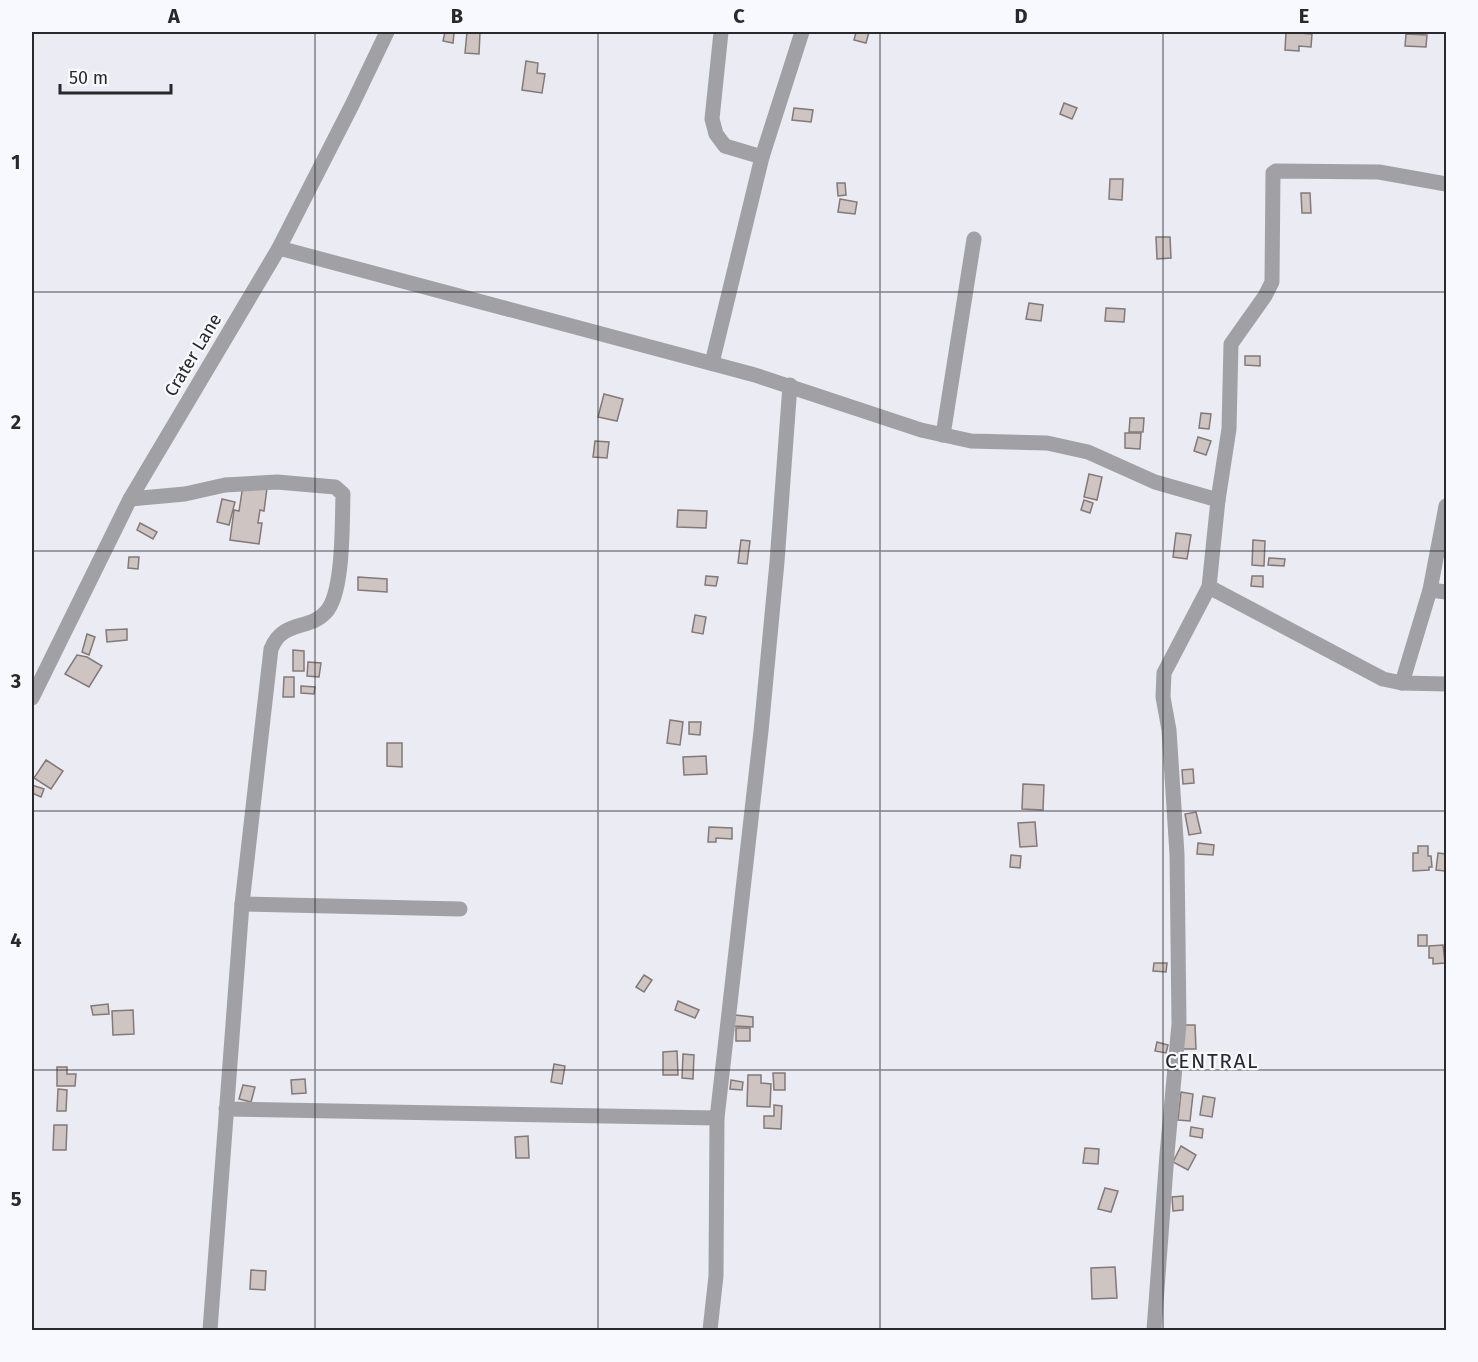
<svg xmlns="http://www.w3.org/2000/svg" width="1478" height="1362" viewBox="0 0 1478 1362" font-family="'Fira Sans',sans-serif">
  <rect width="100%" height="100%" fill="#ebebf4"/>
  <g fill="#cec4c2" stroke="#827978" stroke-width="1.5">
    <path d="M 445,32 L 454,33 L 453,43 L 443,41 Z"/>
    <path d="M 467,32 L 480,33 L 479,54 L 465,53 Z"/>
    <path d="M 856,32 L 869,32 L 866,43 L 854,40 Z"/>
    <path d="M 1286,32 L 1312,34 L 1311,47 L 1299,46 L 1299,51 L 1285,50 Z"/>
    <path d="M 1406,34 L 1427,35 L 1426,47 L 1405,46 Z"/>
    <path d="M 526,61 L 538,63 L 537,73 L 545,74 L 542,93 L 522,90 Z"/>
    <path d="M 1064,103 L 1077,108 L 1072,119 L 1060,114 Z"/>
    <path d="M 794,108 L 813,110 L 811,122 L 792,120 Z"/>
    <path d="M 1110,179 L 1123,179 L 1122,200 L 1109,199 Z"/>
    <path d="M 837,183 L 845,183 L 846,195 L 838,196 Z"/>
    <path d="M 1301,193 L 1310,193 L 1311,213 L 1302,213 Z"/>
    <path d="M 840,199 L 857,202 L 855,214 L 838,212 Z"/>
    <path d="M 1156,237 L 1170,237 L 1171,258 L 1157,259 Z"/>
    <path d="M 1029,303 L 1043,305 L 1041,321 L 1026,319 Z"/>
    <path d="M 1106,308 L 1125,309 L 1124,322 L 1105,321 Z"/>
    <path d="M 1245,356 L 1260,356 L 1260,366 L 1245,365 Z"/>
    <path d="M 604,394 L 623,399 L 617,421 L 598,417 Z"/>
    <path d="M 1201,413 L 1211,414 L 1209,429 L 1199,428 Z"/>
    <path d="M 1130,418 L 1144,418 L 1143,432 L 1129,432 Z"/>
    <path d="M 1125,433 L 1141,433 L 1140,449 L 1125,448 Z"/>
    <path d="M 1198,437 L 1211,441 L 1206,455 L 1194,451 Z"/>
    <path d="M 595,441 L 609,442 L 607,458 L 593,457 Z"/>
    <path d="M 1089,474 L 1102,477 L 1097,500 L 1084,497 Z"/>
    <path d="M 243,485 L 267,488 L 264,511 L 260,510 L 258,523 L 262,523 L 259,544 L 230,540 L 234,510 L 239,511 Z"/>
    <path d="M 222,499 L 235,502 L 229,525 L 217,522 Z"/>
    <path d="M 1084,500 L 1093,503 L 1090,513 L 1081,510 Z"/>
    <path d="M 678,510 L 707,511 L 706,528 L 677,527 Z"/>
    <path d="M 140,523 L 157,532 L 153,539 L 137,530 Z"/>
    <path d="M 1176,533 L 1191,535 L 1187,559 L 1173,557 Z"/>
    <path d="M 741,540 L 750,541 L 747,564 L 738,563 Z"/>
    <path d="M 1253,540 L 1265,541 L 1264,566 L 1252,565 Z"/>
    <path d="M 129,557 L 139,557 L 138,569 L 128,568 Z"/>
    <path d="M 1269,558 L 1285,559 L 1284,566 L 1268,565 Z"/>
    <path d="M 706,576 L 718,577 L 716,586 L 705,585 Z"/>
    <path d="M 1252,576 L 1263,576 L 1263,587 L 1251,586 Z"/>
    <path d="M 358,577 L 387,579 L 387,592 L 358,590 Z"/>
    <path d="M 695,615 L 706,617 L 703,634 L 692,632 Z"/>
    <path d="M 127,629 L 127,640 L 107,642 L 106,630 Z"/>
    <path d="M 87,634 L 95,637 L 89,655 L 82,652 Z"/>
    <path d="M 293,650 L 304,651 L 304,671 L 293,671 Z"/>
    <path d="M 77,655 L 87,657 L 102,666 L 89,687 L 65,674 Z"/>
    <path d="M 308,662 L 321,663 L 319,677 L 307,676 Z"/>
    <path d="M 284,677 L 294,677 L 294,697 L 283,697 Z"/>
    <path d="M 301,686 L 315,687 L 314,694 L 301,693 Z"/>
    <path d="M 670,720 L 683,722 L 680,745 L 667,743 Z"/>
    <path d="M 689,722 L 701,722 L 700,735 L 689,734 Z"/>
    <path d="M 387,743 L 402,743 L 402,767 L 387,766 Z"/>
    <path d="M 706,756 L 707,774 L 684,775 L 683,757 Z"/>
    <path d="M 46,760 L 63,771 L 51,789 L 34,778 Z"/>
    <path d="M 1193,769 L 1194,783 L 1183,784 L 1182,770 Z"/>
    <path d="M 1023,784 L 1044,785 L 1043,810 L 1022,809 Z"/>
    <path d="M 32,785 L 44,789 L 41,797 L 32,793 Z"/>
    <path d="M 1196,812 L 1201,833 L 1189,835 L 1185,814 Z"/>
    <path d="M 1035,822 L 1037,846 L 1020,847 L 1018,823 Z"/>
    <path d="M 709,827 L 732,828 L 732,839 L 716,838 L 716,842 L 708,842 Z"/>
    <path d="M 1198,843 L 1214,845 L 1213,855 L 1197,854 Z"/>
    <path d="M 1418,846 L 1428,846 L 1428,856 L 1431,856 L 1432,867 L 1429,867 L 1429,870 L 1413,871 L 1413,853 L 1418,853 Z"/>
    <path d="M 1438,853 L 1446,854 L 1445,871 L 1436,870 Z"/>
    <path d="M 1011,855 L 1021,856 L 1020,868 L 1010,867 Z"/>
    <rect x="1418" y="935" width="9" height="11"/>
    <path d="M 1443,945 L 1445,963 L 1433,964 L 1433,958 L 1429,958 L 1429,946 Z"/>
    <path d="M 1154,963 L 1167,963 L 1166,972 L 1153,971 Z"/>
    <path d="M 644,975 L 652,980 L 644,992 L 636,987 Z"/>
    <path d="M 678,1001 L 699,1010 L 695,1018 L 675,1010 Z"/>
    <path d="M 108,1004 L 109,1014 L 93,1015 L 91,1006 Z"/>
    <path d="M 133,1010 L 134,1034 L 113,1035 L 112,1011 Z"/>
    <path d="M 735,1015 L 753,1017 L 753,1027 L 734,1026 Z"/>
    <path d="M 1182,1025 L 1195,1025 L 1196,1049 L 1183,1049 Z"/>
    <rect x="736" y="1028" width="14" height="13"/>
    <path d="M 1157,1042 L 1168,1045 L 1166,1053 L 1155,1051 Z"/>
    <path d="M 677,1051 L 678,1075 L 663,1075 L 663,1052 Z"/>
    <path d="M 683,1054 L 694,1055 L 693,1079 L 682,1078 Z"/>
    <path d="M 554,1064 L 565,1066 L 562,1084 L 551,1082 Z"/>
    <path d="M 57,1067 L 67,1067 L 67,1074 L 76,1074 L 75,1086 L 57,1086 Z"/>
    <path d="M 773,1073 L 785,1073 L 785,1090 L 774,1090 Z"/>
    <path d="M 748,1075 L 761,1075 L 761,1083 L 771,1084 L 770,1107 L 747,1106 Z"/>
    <path d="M 305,1079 L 306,1093 L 292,1094 L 291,1080 Z"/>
    <path d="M 731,1080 L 743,1082 L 742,1090 L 730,1089 Z"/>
    <path d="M 243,1085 L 255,1087 L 251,1102 L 239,1099 Z"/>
    <path d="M 58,1089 L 67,1090 L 66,1111 L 57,1111 Z"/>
    <path d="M 1181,1092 L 1193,1094 L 1190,1121 L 1178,1120 Z"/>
    <path d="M 1203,1096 L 1215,1098 L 1212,1117 L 1200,1115 Z"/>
    <path d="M 774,1105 L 782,1106 L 781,1129 L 764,1128 L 764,1116 L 774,1116 Z"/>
    <path d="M 54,1125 L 67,1125 L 66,1150 L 53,1150 Z"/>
    <path d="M 1191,1127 L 1203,1129 L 1202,1138 L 1190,1136 Z"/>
    <path d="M 528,1136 L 529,1158 L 516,1158 L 515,1137 Z"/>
    <path d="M 1181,1146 L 1196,1155 L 1188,1170 L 1173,1162 Z"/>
    <path d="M 1085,1148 L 1099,1149 L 1098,1164 L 1083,1163 Z"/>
    <path d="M 1105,1188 L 1118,1191 L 1111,1212 L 1098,1209 Z"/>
    <path d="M 1183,1196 L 1183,1210 L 1173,1211 L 1172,1197 Z"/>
    <path d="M 1115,1267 L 1117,1298 L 1092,1299 L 1091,1268 Z"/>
    <path d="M 251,1270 L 266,1271 L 265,1290 L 250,1289 Z"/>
  </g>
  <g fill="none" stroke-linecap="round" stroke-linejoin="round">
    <g stroke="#a1a1a5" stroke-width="15">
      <path d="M 721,32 L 712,119 L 716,134 L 725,146 L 762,157"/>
      <path d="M 279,248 L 755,375 L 921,430 L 971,441 L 1047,443 L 1088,452 L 1155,482 L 1218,500"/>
      <path d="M 712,363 L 762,157 L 802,32"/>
      <path d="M 943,435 L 974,239"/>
      <path d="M 130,499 L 185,494 L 225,485 L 277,482 L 335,487 L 343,494 C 342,521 344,593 326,612 C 309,631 283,619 271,649 L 242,904 L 210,1330"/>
      <path d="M 1209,587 L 1383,679 L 1402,683 L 1446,684"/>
      <path d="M 1430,590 L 1446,592"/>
      <path d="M 1402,683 L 1430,590 L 1446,506"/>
      <path d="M 32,698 L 130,499 L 279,248 L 352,105 L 387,32"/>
      <path d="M 242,904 L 460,909"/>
      <path d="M 226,1109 L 717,1118"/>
      <path d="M 710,1330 L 716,1276 L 717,1118 L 761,731 L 777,562 L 790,385"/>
      <path d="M 1154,1330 L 1167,1154 L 1179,1024 L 1177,854 L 1169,730 L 1163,697 L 1164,673 L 1209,587 L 1218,500 L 1229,429 L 1231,344 L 1265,296 L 1272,282 L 1273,173 L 1276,171 L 1379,172 L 1446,184"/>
    </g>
  </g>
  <path fill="none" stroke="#29292c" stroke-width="1.5" stroke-opacity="0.55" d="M 315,32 L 315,1330M 598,32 L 598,1330M 880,32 L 880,1330M 1163,32 L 1163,1330M 32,292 L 1446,292M 32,551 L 1446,551M 32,811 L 1446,811M 32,1070 L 1446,1070"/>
  <g text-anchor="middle" stroke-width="4.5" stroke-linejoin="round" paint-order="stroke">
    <g font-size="18" fill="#29292c" stroke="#f8f9fe">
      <text transform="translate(193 355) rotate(-59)" y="6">Crater Lane</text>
    </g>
    <g font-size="21" letter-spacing="1.5" fill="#29292c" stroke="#f8f9fe">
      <text x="1212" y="1068">CENTRAL</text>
    </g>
  </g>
  <rect width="1478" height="1362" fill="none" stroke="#f8f9fe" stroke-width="66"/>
  <path d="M60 84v9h111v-9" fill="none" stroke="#29292c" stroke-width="3"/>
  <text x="69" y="84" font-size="18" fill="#29292c" stroke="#f8f9fe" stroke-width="4.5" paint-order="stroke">50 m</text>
  <rect x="33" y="33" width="1412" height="1296" fill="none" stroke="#29292c" stroke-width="2"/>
  <g font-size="20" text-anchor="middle" font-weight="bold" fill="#29292c">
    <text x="174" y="23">A</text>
    <text x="457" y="23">B</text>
    <text x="739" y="23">C</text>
    <text x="1021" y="23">D</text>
    <text x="1304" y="23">E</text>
    <text x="16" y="169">1</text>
    <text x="16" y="429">2</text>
    <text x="16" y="688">3</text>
    <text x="16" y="947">4</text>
    <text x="16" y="1206">5</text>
  </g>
</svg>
